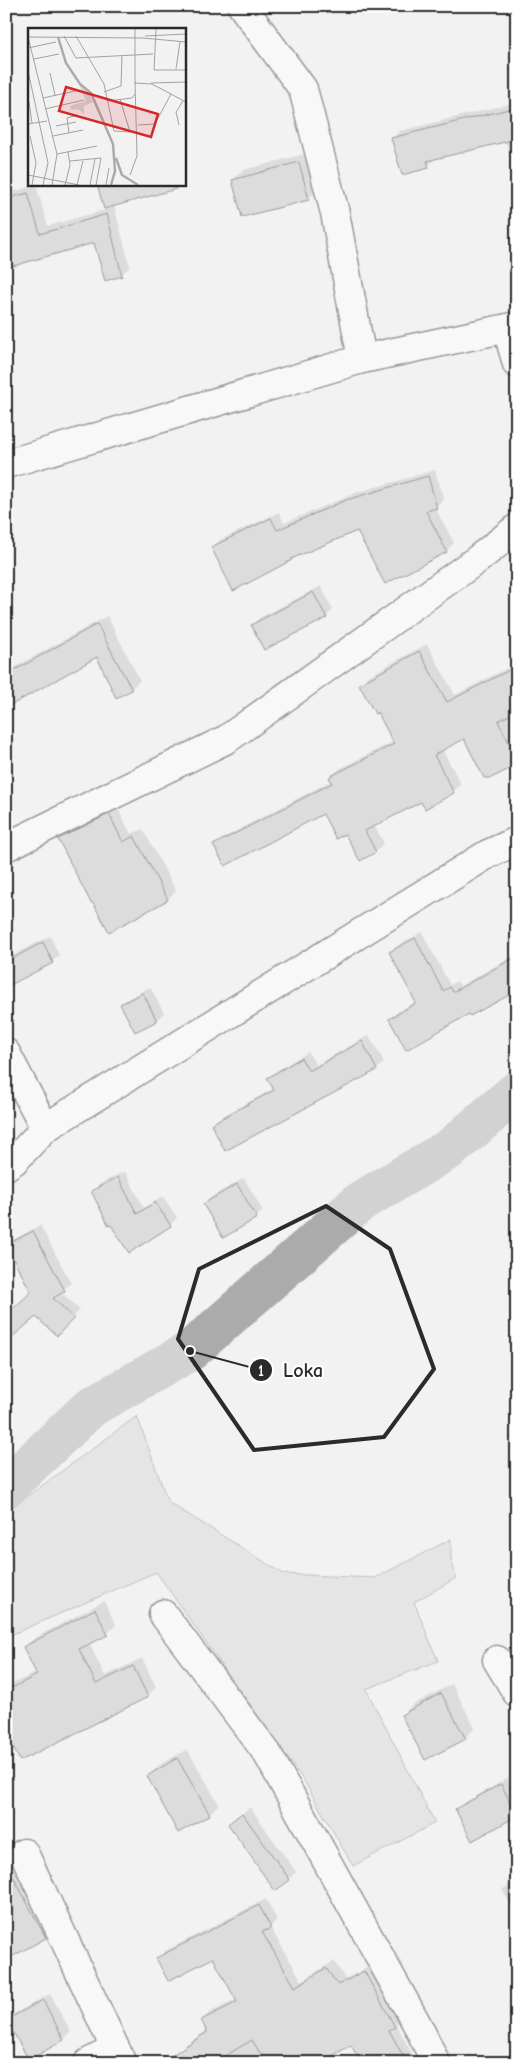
<svg xmlns="http://www.w3.org/2000/svg" width="523" height="2069" viewBox="0 0 523 2069" font-family="'Comic Neue',sans-serif">
  <rect width="100%" height="100%" fill="#f2f2f2"/>
  <filter id="ink" filterUnits="userSpaceOnUse"><feTurbulence type="fractalNoise" baseFrequency=".02" numOctaves="2"/><feDisplacementMap in="SourceGraphic" scale="10" xChannelSelector="R" yChannelSelector="G"/><feConvolveMatrix kernelMatrix="1 2 1 2 8 2 1 2 1" color-interpolation-filters="sRGB"/></filter>
  <g filter="url(#ink)">
    <path fill="#d5d5d5" stroke="#808080" d="M 137,1416 L 168,1502 L 284,1574 L 375,1578 L 451,1539 L 451,1557 L 456,1578 L 414,1602 L 438,1661 L 366,1689 L 435,1823 L 353,1866 L 304,1781 L 156,1572 L 6,1637 L 6,1512 Z"/>
    <g fill="#0003">
      <path d="M 517,102 L 517,179 L 505,140 L 435,158 L 428,167 L 392,138 L 400,131 Z"/>
      <path d="M 309,153 L 318,189 L 308,199 L 233,180 L 243,170 Z"/>
      <path d="M 98,184 L 173,184 L 167,190 L 114,205 L 130,267 L 121,275 L 95,241 L 6,267 L 6,194 L 36,185 L 48,226 L 105,210 Z"/>
      <path d="M 435,470 L 444,499 L 435,507 L 454,543 L 446,551 L 358,529 L 291,559 L 213,547 L 220,540 L 279,512 L 284,523 L 355,493 Z"/>
      <path d="M 321,586 L 333,610 L 326,617 L 252,625 L 259,618 Z"/>
      <path d="M 107,616 L 140,680 L 131,689 L 97,656 L 6,706 L 6,672 Z"/>
      <path d="M 427,644 L 455,695 L 517,663 L 517,763 L 465,737 L 442,749 L 461,784 L 453,792 L 422,800 L 374,825 L 384,843 L 376,851 L 346,832 L 324,812 L 215,846 L 223,838 L 332,780 L 331,777 L 339,769 L 394,741 L 379,711 L 361,684 L 368,676 Z"/>
      <path d="M 117,807 L 131,834 L 143,829 L 176,891 L 168,899 L 109,931 L 60,840 L 68,832 Z"/>
      <path d="M 422,932 L 450,985 L 457,981 L 460,986 L 517,954 L 517,989 L 469,1012 L 390,1019 L 397,1012 L 417,1001 L 390,952 L 397,946 Z"/>
      <path d="M 50,936 L 59,955 L 52,962 L 6,986 L 6,959 Z"/>
      <path d="M 150,987 L 164,1013 L 157,1020 L 135,1031 L 122,1004 L 129,998 Z"/>
      <path d="M 369,1035 L 384,1062 L 377,1069 L 226,1149 L 212,1125 L 219,1118 L 275,1088 L 269,1078 L 276,1071 L 308,1052 L 316,1065 Z"/>
      <path d="M 125,1171 L 144,1208 L 163,1196 L 177,1218 L 170,1225 L 130,1251 L 93,1191 L 100,1184 Z"/>
      <path d="M 244,1178 L 263,1211 L 256,1217 L 204,1204 L 211,1197 Z"/>
      <path d="M 40,1225 L 71,1283 L 61,1292 L 80,1310 L 57,1334 L 36,1315 L 6,1340 L 6,1315 L 33,1292 L 8,1246 L 15,1239 Z"/>
      <path d="M 104,1601 L 116,1625 L 107,1634 L 89,1643 L 105,1676 L 142,1658 L 156,1687 L 147,1696 L 6,1731 L 6,1687 L 37,1672 L 24,1648 L 33,1639 Z"/>
      <path d="M 452,1684 L 475,1728 L 465,1738 L 402,1715 L 412,1705 Z"/>
      <path d="M 187,1749 L 219,1804 L 209,1814 L 148,1777 L 158,1766 Z"/>
      <path d="M 508,1778 L 517,1795 L 517,1815 L 473,1839 L 457,1810 L 464,1803 Z"/>
      <path d="M 250,1807 L 296,1872 L 289,1879 L 229,1824 Z"/>
      <path d="M 22,1864 L 56,1927 L 45,1937 L 16,1953 L 6,1873 Z"/>
      <path d="M 517,1878 L 517,1915 L 502,1890 Z"/>
      <path d="M 266,1899 L 277,1920 L 270,1927 L 302,1981 L 334,1961 L 345,1979 L 372,1965 L 401,2019 L 396,2024 L 417,2063 L 362,2063 L 352,2044 L 318,2063 L 183,2063 L 178,2053 L 185,2045 L 208,2030 L 202,2020 L 209,2013 L 237,1999 L 214,1956 L 158,1958 L 165,1951 Z"/>
      <path d="M 50,1994 L 71,2032 L 64,2039 L 29,2058 L 8,2020 L 15,2013 Z"/>
    </g>
    <g fill="none" stroke-linecap="round" stroke-linejoin="round">
      <path stroke="#ababab" stroke-width="41" d="M 6,1487 L 91,1407 L 190,1351 L 361,1201 L 451,1148 L 517,1091"/>
    </g>
    <g fill="#c1c1c1" stroke="#2b2b2b">
      <path d="M 517,107 L 517,139 L 427,161 L 429,168 L 402,175 L 391,138 Z"/>
      <path d="M 299,162 L 309,200 L 242,217 L 232,180 Z"/>
      <path d="M 97,184 L 175,184 L 176,189 L 104,209 Z"/>
      <path d="M 28,193 L 40,234 L 107,214 L 122,276 L 105,281 L 94,243 L 6,268 L 6,199 Z"/>
      <path d="M 428,476 L 437,508 L 426,511 L 447,552 L 385,584 L 357,531 L 291,559 L 292,560 L 233,591 L 211,547 L 271,518 L 277,530 L 346,500 Z"/>
      <path d="M 313,592 L 327,618 L 264,650 L 251,625 Z"/>
      <path d="M 97,624 L 132,690 L 116,698 L 97,657 L 6,708 L 6,675 Z"/>
      <path d="M 419,651 L 447,702 L 517,666 L 517,711 L 498,721 L 517,758 L 517,765 L 491,778 L 484,778 L 464,739 L 434,755 L 454,793 L 425,809 L 421,802 L 365,831 L 376,852 L 360,861 L 345,834 L 336,839 L 323,814 L 225,866 L 213,845 L 332,783 L 329,777 L 394,744 L 378,713 L 375,714 L 359,684 Z"/>
      <path d="M 109,814 L 123,842 L 134,836 L 168,900 L 109,932 L 93,903 L 91,903 L 58,839 Z"/>
      <path d="M 415,938 L 443,991 L 450,987 L 453,992 L 517,956 L 517,991 L 470,1016 L 469,1014 L 406,1050 L 389,1019 L 416,1003 L 389,952 Z"/>
      <path d="M 43,942 L 53,963 L 6,987 L 6,962 Z"/>
      <path d="M 143,993 L 157,1021 L 135,1032 L 120,1004 Z"/>
      <path d="M 362,1041 L 377,1070 L 225,1151 L 211,1124 L 274,1090 L 267,1078 L 301,1058 L 309,1071 Z"/>
      <path d="M 118,1177 L 137,1214 L 155,1202 L 171,1226 L 129,1253 L 111,1225 L 109,1226 L 91,1191 Z"/>
      <path d="M 237,1184 L 257,1218 L 223,1238 L 203,1204 Z"/>
      <path d="M 33,1231 L 65,1291 L 53,1298 L 74,1318 L 57,1336 L 36,1317 L 6,1342 L 6,1315 L 31,1292 L 6,1245 Z"/>
      <path d="M 95,1609 L 108,1635 L 79,1649 L 96,1684 L 133,1666 L 148,1697 L 20,1761 L 6,1733 L 6,1691 L 37,1675 L 23,1647 Z"/>
      <path d="M 441,1693 L 466,1739 L 425,1760 L 401,1715 Z"/>
      <path d="M 177,1758 L 210,1815 L 178,1833 L 147,1776 Z"/>
      <path d="M 501,1784 L 517,1816 L 472,1841 L 455,1809 Z"/>
      <path d="M 242,1813 L 290,1880 L 275,1891 L 228,1824 Z"/>
      <path d="M 6,1863 L 46,1938 L 6,1960 Z"/>
      <path d="M 259,1905 L 271,1928 L 262,1932 L 295,1987 L 326,1968 L 338,1985 L 364,1971 L 395,2027 L 389,2030 L 407,2063 L 361,2063 L 351,2045 L 320,2063 L 266,2063 L 252,2040 L 213,2063 L 160,2063 L 207,2032 L 201,2020 L 237,2002 L 213,1958 L 168,1981 L 156,1958 Z"/>
      <path d="M 43,2000 L 64,2040 L 29,2060 L 6,2020 Z"/>
    </g>
    <g fill="none" stroke-linecap="round" stroke-linejoin="round">
      <defs>
        <g id="street">
          <path d="M 242,6 L 303,89 L 335,213 L 362,359"/>
          <path d="M 507,329 L 517,364"/>
          <path d="M 6,464 L 362,359 L 517,326"/>
          <path d="M 6,847 L 227,739 L 478,559 L 517,528"/>
          <path d="M 6,1053 L 45,1128"/>
          <path d="M 6,1166 L 15,1160 L 45,1128 L 488,854 L 517,841"/>
          <path d="M 163,1614 L 267,1753 L 418,2026 L 436,2063"/>
          <path d="M 497,1660 L 517,1693"/>
          <path d="M 24,1853 L 122,2063"/>
          <path d="M 88,2063 L 115,2049"/>
        </g>
      </defs>
      <use href="#street" stroke="#2b2b2b" stroke-width="31"/>
      <use href="#street" stroke="#fff" stroke-width="28"/>
    </g>
  </g>
  <path d="M0 0H523V2069H0ZM 326,1206 L 390,1249 L 434,1369 L 384,1437 L 254,1450 L 178,1339 L 199,1269 Z" fill="#f2f2f2" fill-opacity=".55" fill-rule="evenodd"/>
  <path fill="none" stroke="#2b2b2b" stroke-width="4" stroke-linejoin="round" d="M 326,1206 L 390,1249 L 434,1369 L 384,1437 L 254,1450 L 178,1339 L 199,1269 Z"/>
  <g transform="translate(28 28)">
    <rect width="158" height="158" fill="#f2f2f2"/>
    <path d="M 50,54 L 58,60 L 65,74 L 56,78 L 56,86 L 50,81 L 43,82 L 42,78 L 58,73 Z" fill="#d5d5d5"/>
    <path fill="none" stroke="#ababab" stroke-width="2.5" d="M 30,9 L 38,35 L 52,56 L 63,65 L 85,116 L 87,143 L 83,157M 88,130 L 94,147 L 110,157"/>
    <path fill="none" stroke="#a2a2a2" stroke-width="1" d="M 107,1 L 107,55 L 124,56 L 158,74M 128,1 L 126,42 L 158,42M 36,8 L 48,30 L 125,26M 48,8 L 76,56 L 86,103 L 102,104M 117,8 L 158,6M 0,9 L 115,10 L 158,14M 0,9 L 29,126 L 24,157M 0,20 L 28,14M 6,31 L 31,26M 148,41 L 152,14M 0,43 L 20,135 L 15,157M 22,45 L 27,67M 123,55 L 158,54M 76,64 L 93,58 L 94,28M 15,70 L 47,63M 92,71 L 102,104M 79,73 L 104,70 L 107,66M 1,74 L 4,95M 17,81 L 56,72M 0,96 L 19,93M 110,97 L 127,96 L 143,66M 151,97 L 148,84 L 155,73M 28,98 L 48,94M 41,105 L 39,90 L 50,87M 2,108 L 8,135 L 4,157M 25,108 L 55,102M 29,126 L 69,118M 42,133 L 73,130 L 68,157M 0,147 L 51,157M 102,147 L 109,128 L 107,54M 37,157 L 42,137 L 40,124M 49,157 L 55,133M 62,157 L 67,131M 78,157 L 81,140"/>
    <path fill="#d62828" fill-opacity="0.15" stroke="#d62828" stroke-width="2.5" d="M 38,59 L 130,86 L 123,109 L 31,83 Z"/>
    <rect width="158" height="158" fill="none" stroke="#2b2b2b" stroke-width="2.5"/>
  </g>
  <path fill="none" stroke="#2b2b2b" stroke-width="2" d="M190 1351L261 1370"/>
  <g fill="#2b2b2b" stroke="#fff" stroke-width="2">
    <circle cx="190" cy="1351" r="5"/>
    <circle cx="261" cy="1370" r="12"/>
  </g>
  <g font-size="15" text-anchor="middle" font-weight="bold" fill="#fff">
    <text x="261" y="1376">1</text>
  </g>
  <g font-size="20" text-anchor="middle" font-weight="bold" fill="#2b2b2b" stroke="#fff" stroke-width="4" stroke-linejoin="round" paint-order="stroke">
    <text x="303" y="1377">Loka</text>
  </g>
  <rect width="523" height="2069" fill="none" stroke="#fff" stroke-width="25"/>
  <rect x="12" y="12" width="498" height="2044" fill="none" stroke="#2b2b2b" stroke-width="2" filter="url(#ink)"/>
</svg>
